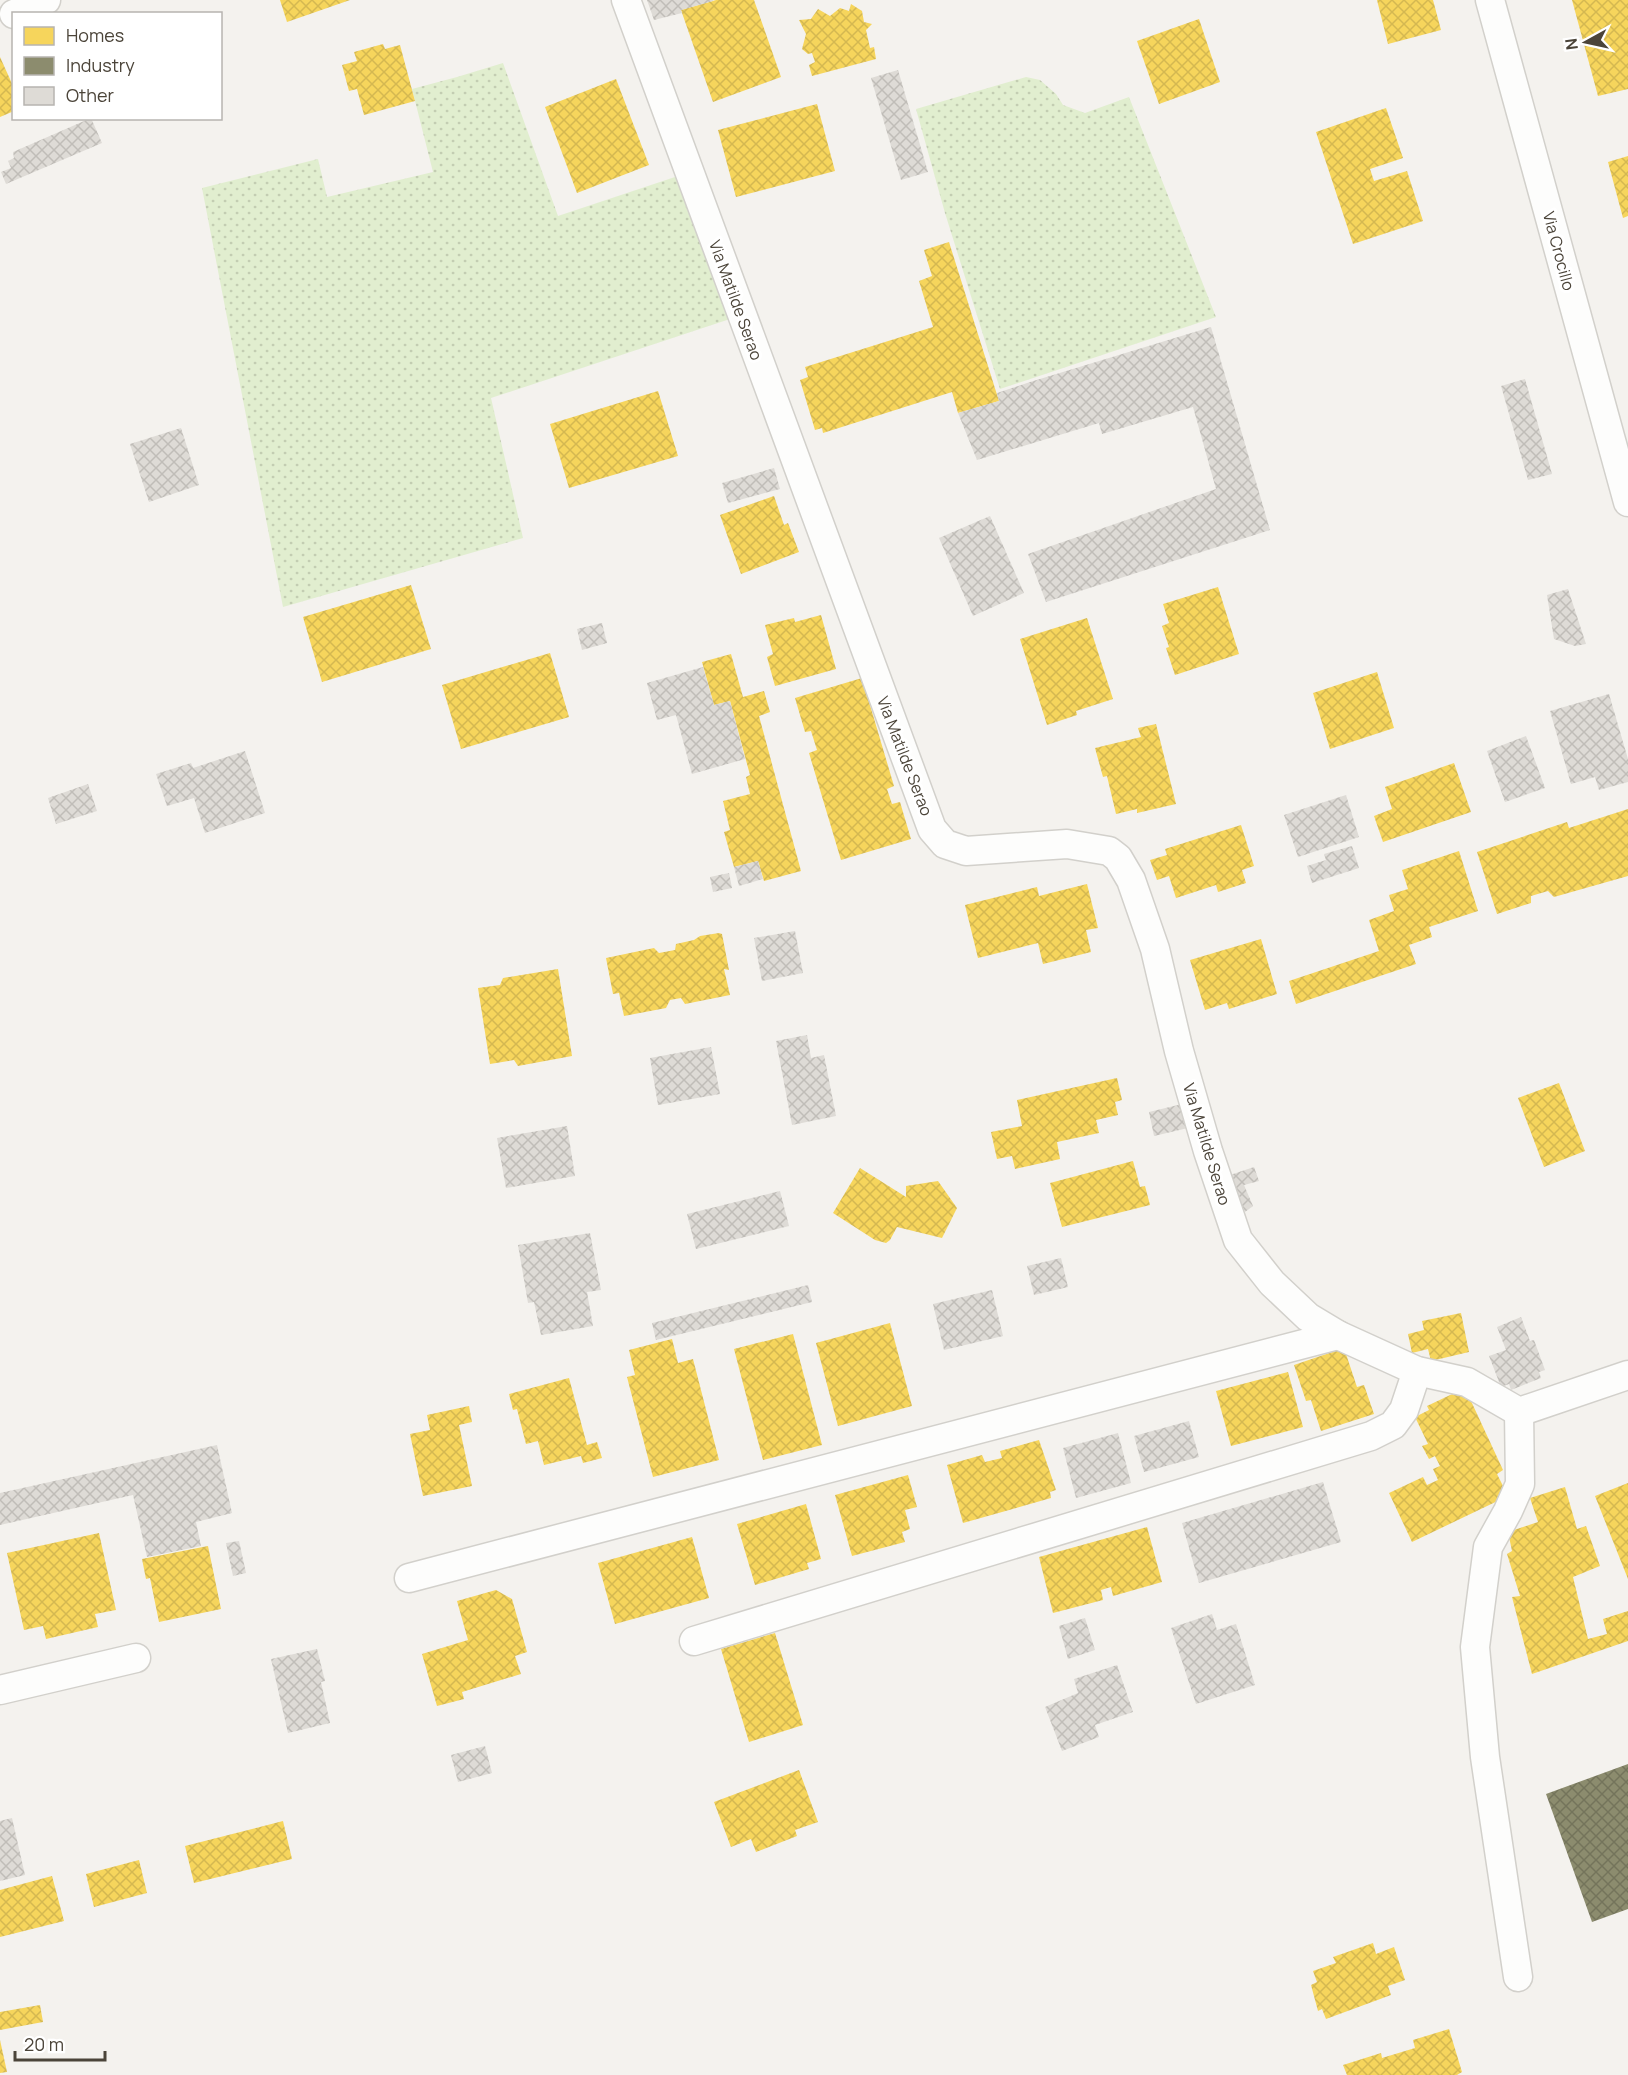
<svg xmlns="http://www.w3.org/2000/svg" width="1628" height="2075" viewBox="0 0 1628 2075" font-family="Manrope,sans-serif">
  <defs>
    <pattern id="grass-dots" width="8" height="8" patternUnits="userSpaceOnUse" patternTransform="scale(1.5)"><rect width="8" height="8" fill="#e1eecf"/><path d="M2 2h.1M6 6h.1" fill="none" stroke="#c3cdb2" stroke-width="1.8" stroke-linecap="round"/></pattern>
    <pattern id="homes-cross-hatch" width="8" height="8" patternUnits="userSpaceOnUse" patternTransform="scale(1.5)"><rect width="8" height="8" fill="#f6d55c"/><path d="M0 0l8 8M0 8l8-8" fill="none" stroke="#d4b851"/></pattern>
    <pattern id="industry-cross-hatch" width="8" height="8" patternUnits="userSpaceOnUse" patternTransform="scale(1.5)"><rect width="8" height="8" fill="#8c8c6e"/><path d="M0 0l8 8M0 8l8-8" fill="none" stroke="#74745b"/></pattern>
    <pattern id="building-cross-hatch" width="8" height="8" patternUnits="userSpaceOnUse" patternTransform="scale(1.5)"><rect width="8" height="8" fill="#dedbd6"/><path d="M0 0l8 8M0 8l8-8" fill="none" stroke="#c0bdb8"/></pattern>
  </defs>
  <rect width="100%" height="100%" fill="#f4f2ee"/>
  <g fill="url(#grass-dots)">
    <path d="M 503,63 L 558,216 L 678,176 L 730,319 L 491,398 L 523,538 L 283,607 L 202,188 L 318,159 L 327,197 L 433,172 L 412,89 L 457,77 Z"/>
    <path d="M 1026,77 L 1040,80 L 1056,94 L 1063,105 L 1085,113 L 1129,97 L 1216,317 L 1000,389 L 945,213 L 916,109 Z"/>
  </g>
  <g fill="url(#homes-cross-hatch)">
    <path d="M 280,0 L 350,0 L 287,22 Z"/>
    <path d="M 716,0 L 754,0 L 781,77 L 713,102 L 681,10 Z"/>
    <path d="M 1377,0 L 1433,0 L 1441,30 L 1388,44 Z"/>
    <path d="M 1572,0 L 1628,0 L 1628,89 L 1598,96 Z"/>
    <path d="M 851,4 L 862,11 L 864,22 L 872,24 L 866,30 L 870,48 L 874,47 L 876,59 L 812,76 L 809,65 L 815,62 L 812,53 L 808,54 L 802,49 L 806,34 L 799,20 L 811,19 L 818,9 L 830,16 L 840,8 L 849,11 Z"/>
    <path d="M 1199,19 L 1220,82 L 1159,104 L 1137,41 Z"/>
    <path d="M 383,44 L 385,49 L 400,45 L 415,101 L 364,115 L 357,89 L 349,91 L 342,65 L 357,61 L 354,52 Z"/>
    <path d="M 0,57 L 14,88 L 14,111 L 0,117 Z"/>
    <path d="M 616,79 L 649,165 L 577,193 L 545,107 Z"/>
    <path d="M 817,104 L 835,171 L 736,197 L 718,130 Z"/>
    <path d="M 1386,108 L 1403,158 L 1370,169 L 1374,181 L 1407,171 L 1423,221 L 1353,244 L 1316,132 Z"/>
    <path d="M 1628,156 L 1628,216 L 1623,218 L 1608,162 Z"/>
    <path d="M 949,242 L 999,401 L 958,413 L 952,392 L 823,433 L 822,428 L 815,430 L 800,380 L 808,377 L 805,367 L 933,327 L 919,281 L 932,276 L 924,250 Z"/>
    <path d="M 658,391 L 678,456 L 569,488 L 550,424 Z"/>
    <path d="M 774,496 L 784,525 L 788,523 L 799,552 L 741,574 L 720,515 Z"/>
    <path d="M 411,585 L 431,649 L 322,682 L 303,617 Z"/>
    <path d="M 1218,587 L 1239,654 L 1175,675 L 1166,648 L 1169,647 L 1162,626 L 1169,623 L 1163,604 Z"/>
    <path d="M 821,615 L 836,669 L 775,686 L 767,657 L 773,654 L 765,625 L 794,618 L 795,622 Z"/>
    <path d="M 1087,618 L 1113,699 L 1076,711 L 1077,715 L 1047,725 L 1020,639 Z"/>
    <path d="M 550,653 L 569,717 L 461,749 L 442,685 Z"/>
    <path d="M 731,654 L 743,697 L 764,691 L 770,712 L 759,716 L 801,871 L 764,881 L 758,861 L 734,867 L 724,832 L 730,830 L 723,801 L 750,794 L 746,777 L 750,775 L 730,701 L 714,705 L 702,662 Z"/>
    <path d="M 1377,672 L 1394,728 L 1330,749 L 1313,693 Z"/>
    <path d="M 862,678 L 894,786 L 887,789 L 892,804 L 900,802 L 911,839 L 841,860 L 809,753 L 817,750 L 811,731 L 805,732 L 795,698 Z"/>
    <path d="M 1156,724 L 1176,804 L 1137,813 L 1137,809 L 1116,814 L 1107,776 L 1103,777 L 1095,748 L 1141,737 L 1138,728 Z"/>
    <path d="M 1454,763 L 1471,812 L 1383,842 L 1374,816 L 1392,809 L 1385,787 Z"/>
    <path d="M 1628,809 L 1628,876 L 1554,897 L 1548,891 L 1531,896 L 1531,903 L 1497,914 L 1477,852 L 1567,822 L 1569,828 Z"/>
    <path d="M 1241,825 L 1254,866 L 1242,870 L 1246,883 L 1218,892 L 1216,885 L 1176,898 L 1169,876 L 1157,880 L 1150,860 L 1167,855 L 1165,849 Z"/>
    <path d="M 1459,851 L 1478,911 L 1429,927 L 1432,937 L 1409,945 L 1416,964 L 1296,1004 L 1289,981 L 1379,951 L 1369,920 L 1394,911 L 1389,895 L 1408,889 L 1402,870 Z"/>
    <path d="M 1087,884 L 1098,928 L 1086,930 L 1091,952 L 1043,964 L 1038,943 L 978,958 L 965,905 L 1037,887 L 1039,896 Z"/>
    <path d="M 719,933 L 722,934 L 729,970 L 724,969 L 730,995 L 685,1004 L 681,998 L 670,1000 L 666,1008 L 624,1016 L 619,993 L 613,994 L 606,958 L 654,948 L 659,953 L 675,950 L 676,944 L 694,940 L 700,936 Z"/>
    <path d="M 1261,939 L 1277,994 L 1229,1009 L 1227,1003 L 1205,1010 L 1190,960 Z"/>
    <path d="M 558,969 L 572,1056 L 518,1066 L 514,1060 L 490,1064 L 478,988 L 500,985 L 503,978 Z"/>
    <path d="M 1117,1078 L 1122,1100 L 1115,1102 L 1118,1115 L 1096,1120 L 1099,1133 L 1057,1142 L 1060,1159 L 1015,1169 L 1012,1156 L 997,1159 L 991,1132 L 1022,1126 L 1017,1100 Z"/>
    <path d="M 1559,1083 L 1585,1151 L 1544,1167 L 1518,1098 Z"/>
    <path d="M 1133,1161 L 1140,1187 L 1145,1186 L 1150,1205 L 1062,1227 L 1050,1183 Z"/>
    <path d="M 860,1168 L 906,1197 L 906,1186 L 938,1181 L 957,1208 L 942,1238 L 897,1227 L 890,1240 L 886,1243 L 875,1240 L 833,1213 Z"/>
    <path d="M 1461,1313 L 1469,1352 L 1431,1361 L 1428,1349 L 1412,1353 L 1408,1334 L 1424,1330 L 1422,1321 Z"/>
    <path d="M 890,1323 L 912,1406 L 838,1426 L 816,1343 Z"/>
    <path d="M 793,1334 L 822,1445 L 763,1460 L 734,1349 Z"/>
    <path d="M 672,1339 L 678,1363 L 693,1359 L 719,1460 L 653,1477 L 627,1377 L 635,1375 L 629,1350 Z"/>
    <path d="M 1344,1348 L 1357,1387 L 1364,1385 L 1374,1414 L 1321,1431 L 1311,1400 L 1306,1401 L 1294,1365 Z"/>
    <path d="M 1288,1372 L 1303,1427 L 1231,1446 L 1216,1391 Z"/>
    <path d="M 569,1378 L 587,1445 L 597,1442 L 602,1458 L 583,1463 L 581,1456 L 544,1465 L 538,1441 L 526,1444 L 517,1409 L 513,1410 L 509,1394 Z"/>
    <path d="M 1465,1388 L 1503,1470 L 1497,1474 L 1508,1496 L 1412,1542 L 1389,1493 L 1423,1477 L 1427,1485 L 1438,1480 L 1433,1469 L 1440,1466 L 1435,1456 L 1429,1459 L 1422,1446 L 1428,1444 L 1415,1417 L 1429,1410 L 1427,1406 Z"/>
    <path d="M 469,1406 L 472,1422 L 459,1425 L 472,1486 L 423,1496 L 410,1434 L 430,1430 L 427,1415 Z"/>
    <path d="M 1039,1440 L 1056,1490 L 1050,1492 L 1051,1498 L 963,1523 L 947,1465 L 982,1455 L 985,1462 L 1002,1458 L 1000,1451 Z"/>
    <path d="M 908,1475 L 917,1507 L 905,1510 L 910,1529 L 902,1532 L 905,1542 L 852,1556 L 835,1495 Z"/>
    <path d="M 1628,1483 L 1628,1579 L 1595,1496 Z"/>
    <path d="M 1565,1487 L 1577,1529 L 1586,1526 L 1600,1566 L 1573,1577 L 1588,1639 L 1607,1634 L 1603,1619 L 1628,1611 L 1628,1641 L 1532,1674 L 1512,1597 L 1520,1596 L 1507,1554 L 1512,1551 L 1508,1532 L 1538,1522 L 1530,1498 Z"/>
    <path d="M 806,1504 L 821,1559 L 807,1563 L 809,1569 L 755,1585 L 737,1524 Z"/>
    <path d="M 1147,1527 L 1162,1582 L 1113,1596 L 1111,1587 L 1101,1590 L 1103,1600 L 1053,1613 L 1039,1557 Z"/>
    <path d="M 99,1533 L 116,1610 L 95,1614 L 98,1627 L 46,1639 L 43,1626 L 24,1630 L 7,1553 Z"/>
    <path d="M 692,1537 L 709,1598 L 615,1624 L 598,1563 Z"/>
    <path d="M 208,1546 L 221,1609 L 159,1622 L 150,1578 L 146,1579 L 142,1559 Z"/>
    <path d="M 496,1590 L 512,1599 L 527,1652 L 515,1656 L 521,1674 L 462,1692 L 464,1699 L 437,1706 L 422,1654 L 468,1640 L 457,1601 Z"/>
    <path d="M 775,1633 L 803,1725 L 749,1742 L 721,1649 Z"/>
    <path d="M 799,1770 L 818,1822 L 795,1830 L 797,1836 L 756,1852 L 751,1839 L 731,1847 L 714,1802 Z"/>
    <path d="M 283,1821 L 292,1859 L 194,1883 L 185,1846 Z"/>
    <path d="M 139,1860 L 147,1893 L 94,1907 L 86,1874 Z"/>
    <path d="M 52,1876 L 64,1921 L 0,1937 L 0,1890 Z"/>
    <path d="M 1373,1943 L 1376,1954 L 1394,1947 L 1405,1980 L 1388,1986 L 1391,1995 L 1326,2019 L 1322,2009 L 1318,2011 L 1311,1985 L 1317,1982 L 1313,1971 L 1336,1963 L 1333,1957 Z"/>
    <path d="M 40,2005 L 43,2022 L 0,2030 L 0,2012 Z"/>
    <path d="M 1449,2029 L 1462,2072 L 1457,2075 L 1347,2075 L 1343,2065 L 1381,2053 L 1382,2058 L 1415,2048 L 1413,2040 Z"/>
    <path d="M 0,2040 L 7,2072 L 0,2073 Z"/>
  </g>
  <path fill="url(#industry-cross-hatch)" d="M 1628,1764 L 1628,1909 L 1592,1922 L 1546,1794 Z"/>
  <g fill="url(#building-cross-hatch)">
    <path d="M 647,0 L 713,0 L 713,1 L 681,10 L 682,13 L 654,20 Z"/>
    <path d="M 898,70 L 928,172 L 901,180 L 871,78 Z"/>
    <path d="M 91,118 L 102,143 L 6,184 L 1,172 L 11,168 L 8,161 L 14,158 L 13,152 Z"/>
    <path d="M 1211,327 L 1270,530 L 1046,602 L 1028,554 L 1216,489 L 1193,407 L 1102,434 L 1099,423 L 977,460 L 958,413 L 999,401 L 997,393 L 1030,382 Z"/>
    <path d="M 1525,379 L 1552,474 L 1528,480 L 1501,386 Z"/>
    <path d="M 181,428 L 199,485 L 149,502 L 130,444 Z"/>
    <path d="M 774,468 L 780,489 L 728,503 L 722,483 Z"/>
    <path d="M 990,516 L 1024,593 L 973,616 L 939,538 Z"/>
    <path d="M 1568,589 L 1586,644 L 1575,646 L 1554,639 L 1547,595 Z"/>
    <path d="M 602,623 L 607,643 L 582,650 L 577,629 Z"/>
    <path d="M 703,667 L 714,705 L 730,701 L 745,759 L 692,774 L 676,715 L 657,720 L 647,683 Z"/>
    <path d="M 1609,694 L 1628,759 L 1628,782 L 1599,790 L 1595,777 L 1571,784 L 1550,711 Z"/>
    <path d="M 1526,736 L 1545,788 L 1505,802 L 1487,751 Z"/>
    <path d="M 245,751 L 265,813 L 205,833 L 194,798 L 167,806 L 156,774 L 191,763 L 193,768 Z"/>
    <path d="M 88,784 L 97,811 L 56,824 L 48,798 Z"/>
    <path d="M 1346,795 L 1359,837 L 1298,857 L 1284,815 Z"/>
    <path d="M 1352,846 L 1359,868 L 1312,883 L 1307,866 L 1326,860 L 1324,854 Z"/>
    <path d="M 758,861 L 763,879 L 739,886 L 734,867 Z"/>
    <path d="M 729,873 L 732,888 L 713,892 L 710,877 Z"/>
    <path d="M 795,931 L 803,973 L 762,981 L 754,938 Z"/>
    <path d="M 807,1035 L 811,1058 L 824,1055 L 836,1116 L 792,1125 L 776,1041 Z"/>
    <path d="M 711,1047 L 720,1094 L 658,1105 L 650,1058 Z"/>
    <path d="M 1182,1104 L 1188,1128 L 1154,1136 L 1149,1112 Z"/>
    <path d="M 567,1126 L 575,1176 L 506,1188 L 497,1138 Z"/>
    <path d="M 1254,1167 L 1259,1181 L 1244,1185 L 1253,1206 L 1245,1212 L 1227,1176 Z"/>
    <path d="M 780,1191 L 789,1226 L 696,1249 L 687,1214 Z"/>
    <path d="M 590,1233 L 601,1290 L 587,1292 L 593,1326 L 541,1335 L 534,1302 L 528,1303 L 518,1245 Z"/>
    <path d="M 1061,1258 L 1068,1287 L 1034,1295 L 1027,1266 Z"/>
    <path d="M 808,1285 L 812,1302 L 656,1340 L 652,1323 Z"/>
    <path d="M 992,1290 L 1003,1336 L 944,1350 L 933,1304 Z"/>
    <path d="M 1521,1317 L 1530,1341 L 1534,1340 L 1545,1370 L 1539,1372 L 1541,1378 L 1511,1390 L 1509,1384 L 1501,1387 L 1489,1356 L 1506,1350 L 1497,1327 Z"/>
    <path d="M 1189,1421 L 1199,1457 L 1144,1472 L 1134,1436 Z"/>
    <path d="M 1118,1433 L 1131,1483 L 1076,1498 L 1063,1448 Z"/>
    <path d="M 217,1445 L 232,1513 L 196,1522 L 201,1546 L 147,1557 L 133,1495 L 0,1525 L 0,1493 Z"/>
    <path d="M 1323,1482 L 1341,1542 L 1199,1583 L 1182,1523 Z"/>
    <path d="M 239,1541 L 246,1573 L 233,1576 L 226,1543 Z"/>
    <path d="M 1212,1614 L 1217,1630 L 1236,1624 L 1255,1685 L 1196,1704 L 1171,1628 Z"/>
    <path d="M 1085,1618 L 1095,1650 L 1068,1659 L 1059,1626 Z"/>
    <path d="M 317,1649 L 325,1681 L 321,1682 L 330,1723 L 288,1733 L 271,1659 Z"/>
    <path d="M 1117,1665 L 1133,1712 L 1095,1725 L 1099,1737 L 1062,1751 L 1045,1707 L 1078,1693 L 1074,1679 Z"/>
    <path d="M 485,1746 L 492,1773 L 458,1782 L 451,1755 Z"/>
    <path d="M 12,1818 L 25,1875 L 0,1881 L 0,1821 Z"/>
  </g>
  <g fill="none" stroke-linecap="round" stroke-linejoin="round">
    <defs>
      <g id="minor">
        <path d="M 626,0 L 932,829 L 945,844 L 966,851 L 1067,844 L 1109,851 L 1118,858 L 1131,880 L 1155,949 L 1179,1051 L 1208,1151 L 1238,1240 L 1272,1283 L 1308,1317 L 1338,1335 L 1417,1371 L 1467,1382 L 1519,1412 L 1628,1375"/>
        <path d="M 1490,0 L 1628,502"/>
        <path d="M 14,14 L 46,0"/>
        <path d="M 409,1578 L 1338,1335"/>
        <path d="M 694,1641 L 1371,1436 L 1393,1425 L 1404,1410 L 1417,1371"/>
        <path d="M 0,1690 L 136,1658"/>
        <path d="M 1518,1977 L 1485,1757 L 1475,1647 L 1488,1547 L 1508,1511 L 1520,1484 L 1519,1412"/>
      </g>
    </defs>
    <use href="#minor" stroke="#d2d0cb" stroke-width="31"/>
    <use href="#minor" stroke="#fdfdfc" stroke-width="28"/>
  </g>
  <g text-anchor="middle" stroke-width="6" stroke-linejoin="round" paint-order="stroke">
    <g font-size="16" fill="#4b4439" stroke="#fff">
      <text transform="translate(1559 251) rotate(75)" y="6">Via Crocillo</text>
      <text transform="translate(736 300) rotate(70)" y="6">Via Matilde Serao</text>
      <text transform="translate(905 756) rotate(69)" y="6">Via Matilde Serao</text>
      <text transform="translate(1207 1144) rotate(73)" y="6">Via Matilde Serao</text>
    </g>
  </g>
  <rect x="12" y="12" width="210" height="108" fill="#ffffff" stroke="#b7b4b0" stroke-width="1.5"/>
  <rect x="24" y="27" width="30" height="18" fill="#f6d55c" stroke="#b7b4b0" stroke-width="1.5"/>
  <text x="66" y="42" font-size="18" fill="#4b4439">Homes</text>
  <rect x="24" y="57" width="30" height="18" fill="#8c8c6e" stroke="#b7b4b0" stroke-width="1.5"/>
  <text x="66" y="72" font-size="18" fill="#4b4439">Industry</text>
  <rect x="24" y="87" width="30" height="18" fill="#dedbd6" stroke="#b7b4b0" stroke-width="1.5"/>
  <text x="66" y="102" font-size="18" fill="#4b4439">Other</text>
  <g transform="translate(1586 42) rotate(262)" stroke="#ffffff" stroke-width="4.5" paint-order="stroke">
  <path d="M0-4.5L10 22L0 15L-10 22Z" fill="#4b4439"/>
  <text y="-9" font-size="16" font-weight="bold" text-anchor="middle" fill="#4b4439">N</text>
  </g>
  <path d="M15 2051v9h90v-9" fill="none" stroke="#4b4439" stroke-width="3"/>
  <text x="24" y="2051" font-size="18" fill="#4b4439" stroke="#ffffff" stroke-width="4.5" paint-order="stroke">20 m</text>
</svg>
